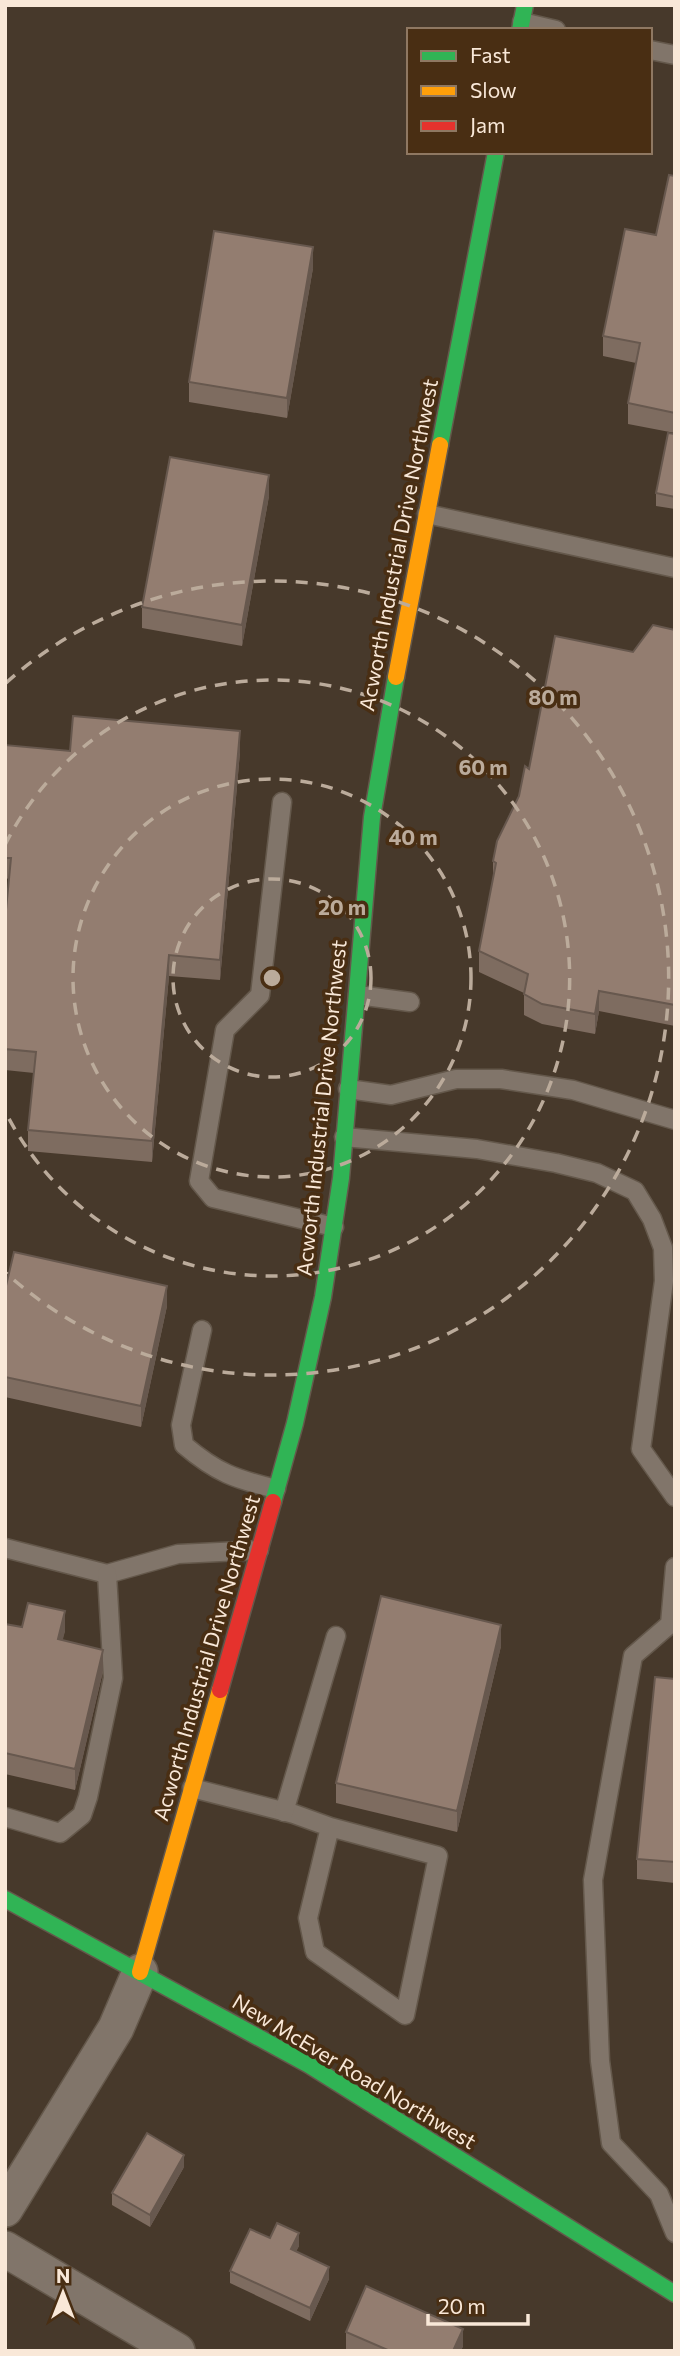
<svg xmlns="http://www.w3.org/2000/svg" width="680" height="2356" viewBox="0 0 680 2356" font-family="Commissioner,sans-serif">
  <rect width="100%" height="100%" fill="#47392b"/>
  <g fill="none" stroke-linecap="round" stroke-linejoin="round">
    <defs>
      <g id="lane">
        <path d="M 522,22 L 556,30"/>
        <path d="M 650,50 L 675,55"/>
        <path d="M 427,514 L 675,568"/>
        <path d="M 282,802 L 260,995 L 225,1030 L 199,1181 L 213,1198 L 334,1227"/>
        <path d="M 358,995 L 410,1002"/>
        <path d="M 348,1089 L 391,1095 L 456,1079 L 501,1079 L 573,1090 L 675,1120"/>
        <path d="M 344,1137 L 477,1149 L 556,1163 L 597,1173 L 635,1191 L 652,1219 L 663,1248 L 664,1281 L 641,1449 L 675,1497"/>
        <path d="M 202,1330 L 181,1425 L 184,1445 C 217,1473 235,1479 276,1489"/>
        <path d="M 5,1548 L 107,1574 L 178,1554 L 259,1550"/>
        <path d="M 675,1567 L 670,1624 L 633,1656 L 593,1880 L 600,2061 L 611,2143 L 659,2194 L 675,2233"/>
        <path d="M 192,1788 L 294,1814 L 330,1827 L 308,1918 L 315,1952 L 405,2015 L 438,1856 L 330,1827"/>
        <path d="M 284,1812 L 336,1636"/>
        <path d="M 5,1817 L 60,1833 L 82,1815 L 88,1797 L 113,1678 L 107,1574"/>
      </g>
      <g id="street">
        <path d="M 5,2209 L 116,2028 L 140,1972"/>
        <path d="M 5,2249 L 177,2351"/>
      </g>
      <g id="fast">
        <path d="M 520,30 L 525,5"/>
        <path d="M 440,445 L 496,152"/>
        <path d="M 273,1502 L 295,1423 L 323,1297 L 341,1178 L 372,817 L 396,677"/>
        <path d="M 5,1899 L 309,2065 L 675,2294"/>
      </g>
      <g id="slow">
        <path d="M 396,677 L 440,445"/>
        <path d="M 140,1972 L 220,1690"/>
      </g>
      <path id="jam" d="M 220,1690 L 273,1502"/>
    </defs>
    <use href="#lane" stroke="#64584b" stroke-width="21"/>
    <use href="#street" stroke="#64584b" stroke-width="38"/>
    <use href="#fast" stroke="#64584b" stroke-width="19"/>
    <use href="#slow" stroke="#64584b" stroke-width="19"/>
    <use href="#jam" stroke="#64584b" stroke-width="19"/>
    <use href="#lane" stroke="#81756a" stroke-width="18"/>
    <use href="#street" stroke="#81756a" stroke-width="35"/>
    <use href="#fast" stroke="#30b455" stroke-width="16"/>
    <use href="#slow" stroke="#ff9f0a" stroke-width="16"/>
    <use href="#jam" stroke="#e5322d" stroke-width="16"/>
  </g>
  <g fill="#7e6c60">
    <path d="M 675,176 L 675,433 L 628,424 L 628,403 L 636,363 L 603,356 L 603,336 L 656,235 Z"/>
    <path d="M 313,268 L 287,418 L 189,402 L 189,382 Z"/>
    <path d="M 675,434 L 675,509 L 656,506 L 656,493 Z"/>
    <path d="M 269,496 L 242,646 L 142,628 L 142,607 Z"/>
    <path d="M 675,630 L 675,1026 L 599,1011 L 595,1034 L 542,1024 L 524,1015 L 524,993 L 479,972 L 479,951 L 493,879 L 493,861 L 529,769 L 633,652 Z"/>
    <path d="M 5,745 L 70,751 L 240,752 L 220,980 L 169,976 L 152,1162 L 28,1151 L 28,1130 L 34,1073 L 5,1070 L 5,920 L 9,879 L 5,878 Z"/>
    <path d="M 5,1290 L 167,1306 L 141,1427 L 5,1397 Z"/>
    <path d="M 5,1624 L 22,1627 L 65,1631 L 62,1640 L 103,1671 L 75,1790 L 5,1774 Z"/>
    <path d="M 501,1646 L 457,1832 L 336,1803 L 336,1783 Z"/>
    <path d="M 675,1679 L 675,1883 L 637,1879 L 637,1859 Z"/>
    <path d="M 184,2167 L 150,2227 L 112,2205 L 112,2193 Z"/>
    <path d="M 270,2238 L 299,2246 L 296,2251 L 329,2279 L 310,2321 L 230,2283 L 230,2271 Z"/>
    <path d="M 346,2332 L 463,2346 L 461,2351 L 351,2351 L 346,2349 Z"/>
  </g>
  <g fill="#67584e">
    <path d="M 313,247 L 313,268 L 287,418 L 287,398 Z"/>
    <path d="M 269,475 L 269,496 L 242,646 L 242,625 Z"/>
    <path d="M 240,731 L 240,752 L 220,980 L 220,960 Z"/>
    <path d="M 169,955 L 169,976 L 152,1162 L 152,1141 Z"/>
    <path d="M 599,991 L 599,1011 L 595,1034 L 595,1014 Z"/>
    <path d="M 167,1286 L 167,1306 L 141,1427 L 141,1406 Z"/>
    <path d="M 65,1611 L 65,1631 L 58,1660 L 58,1639 Z"/>
    <path d="M 501,1625 L 501,1646 L 457,1832 L 457,1811 Z"/>
    <path d="M 103,1650 L 103,1671 L 75,1790 L 75,1769 Z"/>
    <path d="M 184,2155 L 184,2167 L 150,2227 L 150,2215 Z"/>
    <path d="M 299,2233 L 299,2246 L 291,2262 L 291,2249 Z"/>
    <path d="M 329,2267 L 329,2279 L 310,2321 L 310,2308 Z"/>
    <path d="M 463,2329 L 463,2346 L 461,2351 L 453,2351 Z"/>
  </g>
  <g fill="#937d70" stroke="#67584e" stroke-width="2">
    <path d="M 669,175 L 675,176 L 675,413 L 628,403 L 640,343 L 603,336 L 625,229 L 656,235 Z"/>
    <path d="M 214,231 L 313,247 L 287,398 L 189,382 Z"/>
    <path d="M 668,433 L 675,434 L 675,497 L 656,493 Z"/>
    <path d="M 170,457 L 269,475 L 242,625 L 142,607 Z"/>
    <path d="M 653,625 L 675,630 L 675,1005 L 599,991 L 595,1014 L 542,1004 L 524,994 L 528,974 L 479,951 L 496,863 L 493,861 L 497,841 L 519,796 L 525,766 L 529,769 L 555,636 L 633,652 Z"/>
    <path d="M 73,716 L 240,731 L 220,960 L 169,955 L 152,1141 L 28,1130 L 36,1052 L 5,1049 L 5,920 L 11,858 L 5,858 L 5,745 L 70,751 Z"/>
    <path d="M 14,1252 L 167,1286 L 141,1406 L 5,1377 L 5,1290 Z"/>
    <path d="M 381,1596 L 501,1625 L 457,1811 L 336,1783 Z"/>
    <path d="M 28,1603 L 65,1611 L 58,1639 L 103,1650 L 75,1769 L 5,1753 L 5,1624 L 22,1627 Z"/>
    <path d="M 655,1677 L 675,1679 L 675,1862 L 637,1859 Z"/>
    <path d="M 147,2133 L 184,2155 L 150,2215 L 112,2193 Z"/>
    <path d="M 277,2223 L 299,2233 L 291,2249 L 329,2267 L 310,2308 L 230,2271 L 250,2229 L 270,2238 Z"/>
    <path d="M 366,2286 L 463,2329 L 453,2351 L 390,2351 L 346,2332 Z"/>
  </g>
  <g fill="none" stroke="#bbab9b" stroke-width="3.5" stroke-dasharray="12 9">
    <circle cx="272" cy="978" r="99"/>
    <circle cx="272" cy="978" r="199"/>
    <path d="M5 845A298 298 0 1 1 5 1111"/>
    <path d="M6 683A397 397 0 1 1 6 1273"/>
  </g>
  <g text-anchor="middle" stroke-width="7" stroke-linejoin="round" paint-order="stroke">
    <g font-size="21" fill="#f9e8d8" stroke="#492e13">
      <text transform="translate(399 545) rotate(-79)" y="7">Acworth Industrial Drive Northwest</text>
      <text transform="translate(322 1108) rotate(-84)" y="7">Acworth Industrial Drive Northwest</text>
      <text transform="translate(207 1658) rotate(-74)" y="7">Acworth Industrial Drive Northwest</text>
      <text transform="translate(354 2072) rotate(31)" y="7">New McEver Road Northwest</text>
    </g>
  </g>
  <circle cx="272" cy="978" r="10" fill="#bbab9b" stroke="#492e13" stroke-width="3.5"/>
  <g font-size="21" text-anchor="middle" font-weight="bold" fill="#bbab9b" stroke="#492e13" stroke-width="7" stroke-linejoin="round" paint-order="stroke">
    <text x="553" y="705">80 m</text>
    <text x="483" y="775">60 m</text>
    <text x="413" y="845">40 m</text>
    <text x="342" y="915">20 m</text>
  </g>
  <rect width="680" height="2356" fill="none" stroke="#f9e8d8" stroke-width="14"/>
  <rect x="407" y="28" width="245" height="126" fill="#492e13" stroke="#8f7862" stroke-width="2"/>
  <rect x="421" y="51" width="35" height="10" fill="#30b455" stroke="#8f7862" stroke-width="2"/>
  <text x="470" y="63" font-size="21" fill="#f9e8d8">Fast</text>
  <rect x="421" y="86" width="35" height="10" fill="#ff9f0a" stroke="#8f7862" stroke-width="2"/>
  <text x="470" y="98" font-size="21" fill="#f9e8d8">Slow</text>
  <rect x="421" y="121" width="35" height="10" fill="#e5322d" stroke="#8f7862" stroke-width="2"/>
  <text x="470" y="133" font-size="21" fill="#f9e8d8">Jam</text>
  <g transform="translate(63 2293)" stroke="#492e13" stroke-width="5" paint-order="stroke">
  <path d="M0-5L12 26L0 18L-12 26Z" fill="#f9e8d8"/>
  <text y="-10" font-size="19" font-weight="bold" text-anchor="middle" fill="#f9e8d8">N</text>
  </g>
  <path d="M428 2314v10h100v-10" fill="none" stroke="#f9e8d8" stroke-width="3.5"/>
  <text x="438" y="2314" font-size="21" fill="#f9e8d8" stroke="#492e13" stroke-width="5" paint-order="stroke">20 m</text>
</svg>
